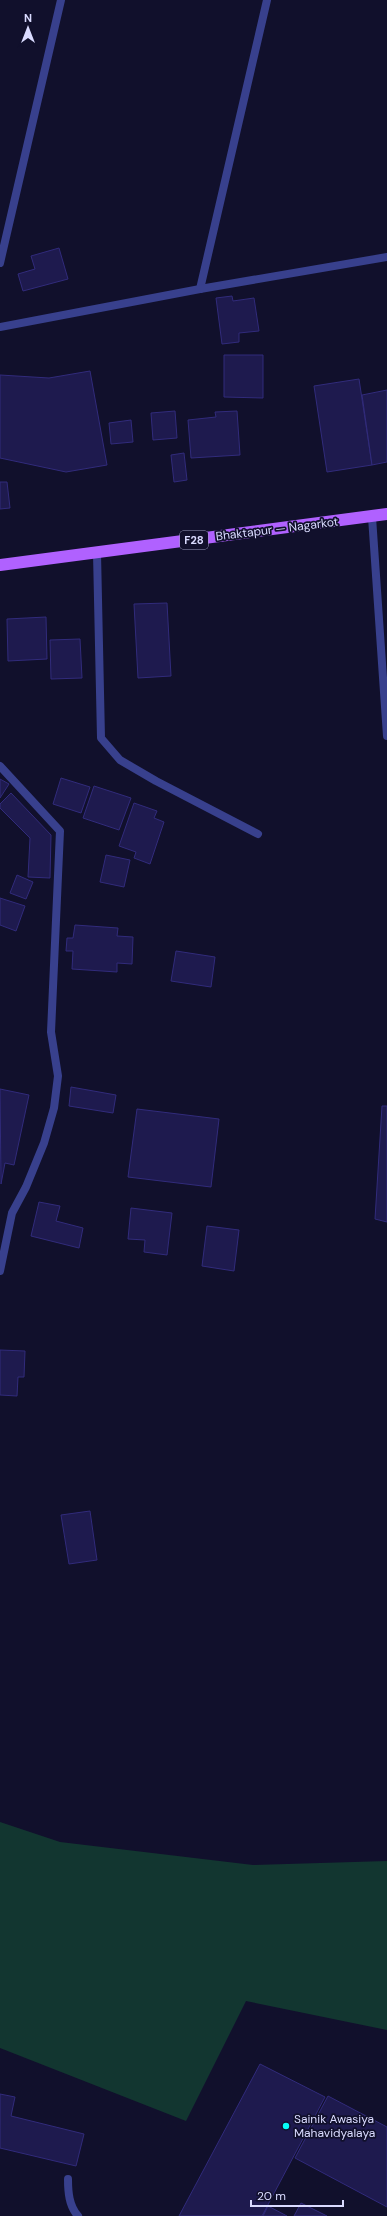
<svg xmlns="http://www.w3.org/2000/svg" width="387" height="2216" viewBox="0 0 387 2216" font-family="'DM Sans',sans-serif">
  <rect width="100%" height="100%" fill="#11102c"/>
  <path fill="#123630" d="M 0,1822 L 60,1842 L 253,1865 L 387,1861 L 387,2030 L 246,2001 L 186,2121 L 0,2048 Z"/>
  <g fill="#1e1a4e" stroke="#312b7b">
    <path d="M 59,248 L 68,279 L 23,291 L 18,274 L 35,269 L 31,256 Z"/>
    <path d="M 232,296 L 233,301 L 254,298 L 259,331 L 239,333 L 239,342 L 222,344 L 216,298 Z"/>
    <path d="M 224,355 L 263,355 L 263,398 L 224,397 Z"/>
    <path d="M 90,371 L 107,465 L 66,472 L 0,458 L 0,375 L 49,378 Z"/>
    <path d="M 359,379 L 372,465 L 327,472 L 314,386 Z"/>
    <path d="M 387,390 L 387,462 L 372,465 L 362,395 Z"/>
    <path d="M 175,411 L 177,438 L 153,440 L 151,413 Z"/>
    <path d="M 237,411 L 240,455 L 191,458 L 188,420 L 216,417 L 215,412 Z"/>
    <path d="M 131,420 L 133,442 L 111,444 L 109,423 Z"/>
    <path d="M 184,453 L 187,480 L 174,482 L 171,455 Z"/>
    <path d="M 0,482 L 7,482 L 10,508 L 0,509 Z"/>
    <path d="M 167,603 L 171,676 L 138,678 L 134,604 Z"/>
    <path d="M 46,617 L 47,659 L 8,661 L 7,619 Z"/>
    <path d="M 80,639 L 82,678 L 51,679 L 50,640 Z"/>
    <path d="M 61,778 L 90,787 L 81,813 L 53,804 Z"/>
    <path d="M 0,779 L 9,784 L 0,798 Z"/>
    <path d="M 94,786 L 131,798 L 119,830 L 83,818 Z"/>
    <path d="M 11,793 L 51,835 L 50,878 L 28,877 L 30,838 L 0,808 L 0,804 Z"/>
    <path d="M 134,803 L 157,811 L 154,818 L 164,822 L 150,864 L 134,858 L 136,852 L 119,846 Z"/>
    <path d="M 106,855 L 130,860 L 124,887 L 100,882 Z"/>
    <path d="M 17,875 L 33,882 L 26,899 L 10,893 Z"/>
    <path d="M 0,898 L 25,906 L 16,931 L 0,925 Z"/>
    <path d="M 75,925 L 118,928 L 117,936 L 133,937 L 132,964 L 117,963 L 117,972 L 72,969 L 73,951 L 66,951 L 67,938 L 73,938 Z"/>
    <path d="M 176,951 L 215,957 L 211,987 L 171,981 Z"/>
    <path d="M 71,1087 L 116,1095 L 113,1113 L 69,1106 Z"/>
    <path d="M 0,1089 L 29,1095 L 14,1165 L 5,1163 L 1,1184 Z"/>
    <path d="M 382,1106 L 387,1106 L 387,1222 L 375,1219 Z"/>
    <path d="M 137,1109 L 219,1119 L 211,1187 L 128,1177 Z"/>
    <path d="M 39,1202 L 60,1206 L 56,1221 L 83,1228 L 79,1248 L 31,1236 Z"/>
    <path d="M 131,1208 L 172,1213 L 167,1255 L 144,1252 L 145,1240 L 128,1239 Z"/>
    <path d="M 207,1226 L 239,1230 L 234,1271 L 202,1266 Z"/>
    <path d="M 0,1350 L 25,1351 L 24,1377 L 18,1377 L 17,1396 L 0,1395 Z"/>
    <path d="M 90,1511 L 97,1560 L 69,1564 L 61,1515 Z"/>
    <path d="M 260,2064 L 325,2097 L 262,2216 L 179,2216 Z"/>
    <path d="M 0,2094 L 15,2097 L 11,2116 L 84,2134 L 76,2166 L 0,2148 Z"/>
    <path d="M 328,2096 L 387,2127 L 387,2207 L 295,2158 Z"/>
    <path d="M 301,2203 L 327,2216 L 294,2216 Z"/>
    <path d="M 268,2206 L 287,2216 L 263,2216 Z"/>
  </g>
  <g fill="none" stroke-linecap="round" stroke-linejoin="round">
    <g stroke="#38408d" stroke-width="8">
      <path d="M 372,517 L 387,736"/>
      <path d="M 97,553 L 101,738 L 120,760 L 156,781 L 258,834"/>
      <path d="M 68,2179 C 68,2192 69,2206 78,2216"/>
    </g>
    <g stroke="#38408d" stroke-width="8">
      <path d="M 0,263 L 61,0"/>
      <path d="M 200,289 L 267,0"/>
      <path d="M 0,327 L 200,289 L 387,257"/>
      <path d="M 0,766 L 60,831 L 51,1032 L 58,1076 L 54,1108 L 44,1143 L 26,1187 L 12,1213 L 0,1271"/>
    </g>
    <path stroke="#b061ff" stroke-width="12" d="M 0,565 L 387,514"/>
  </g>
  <circle fill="#06fff8" stroke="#11102c" stroke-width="1.5" cx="286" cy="2126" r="4"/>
  <g text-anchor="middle" stroke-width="3.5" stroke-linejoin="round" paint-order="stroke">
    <rect fill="#11102c" stroke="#9e9ec0" stroke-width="1" x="180" y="531" width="28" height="18" rx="3"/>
    <g font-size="11" font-weight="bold" fill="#dadbff">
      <text x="194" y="544">F28</text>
    </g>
    <g font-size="12" fill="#dadbff" stroke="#11102c">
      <text transform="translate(277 529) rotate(-7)" y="4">Bhaktapur — Nagarkot</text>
    </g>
    <g font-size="12" fill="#dadbff" stroke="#11102c" text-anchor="start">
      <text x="294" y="2123">Sainik Awasiya<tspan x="294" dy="14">Mahavidyalaya</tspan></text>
    </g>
  </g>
  <g transform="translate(28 28)" stroke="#11102c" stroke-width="3" paint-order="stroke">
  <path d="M0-3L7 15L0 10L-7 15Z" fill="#dadbff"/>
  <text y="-6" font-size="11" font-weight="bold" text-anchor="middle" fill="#dadbff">N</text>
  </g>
  <path d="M251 2200v6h92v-6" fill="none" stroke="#dadbff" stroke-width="2"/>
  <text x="257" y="2200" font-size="12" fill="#dadbff" stroke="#11102c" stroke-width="3" paint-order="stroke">20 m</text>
</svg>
